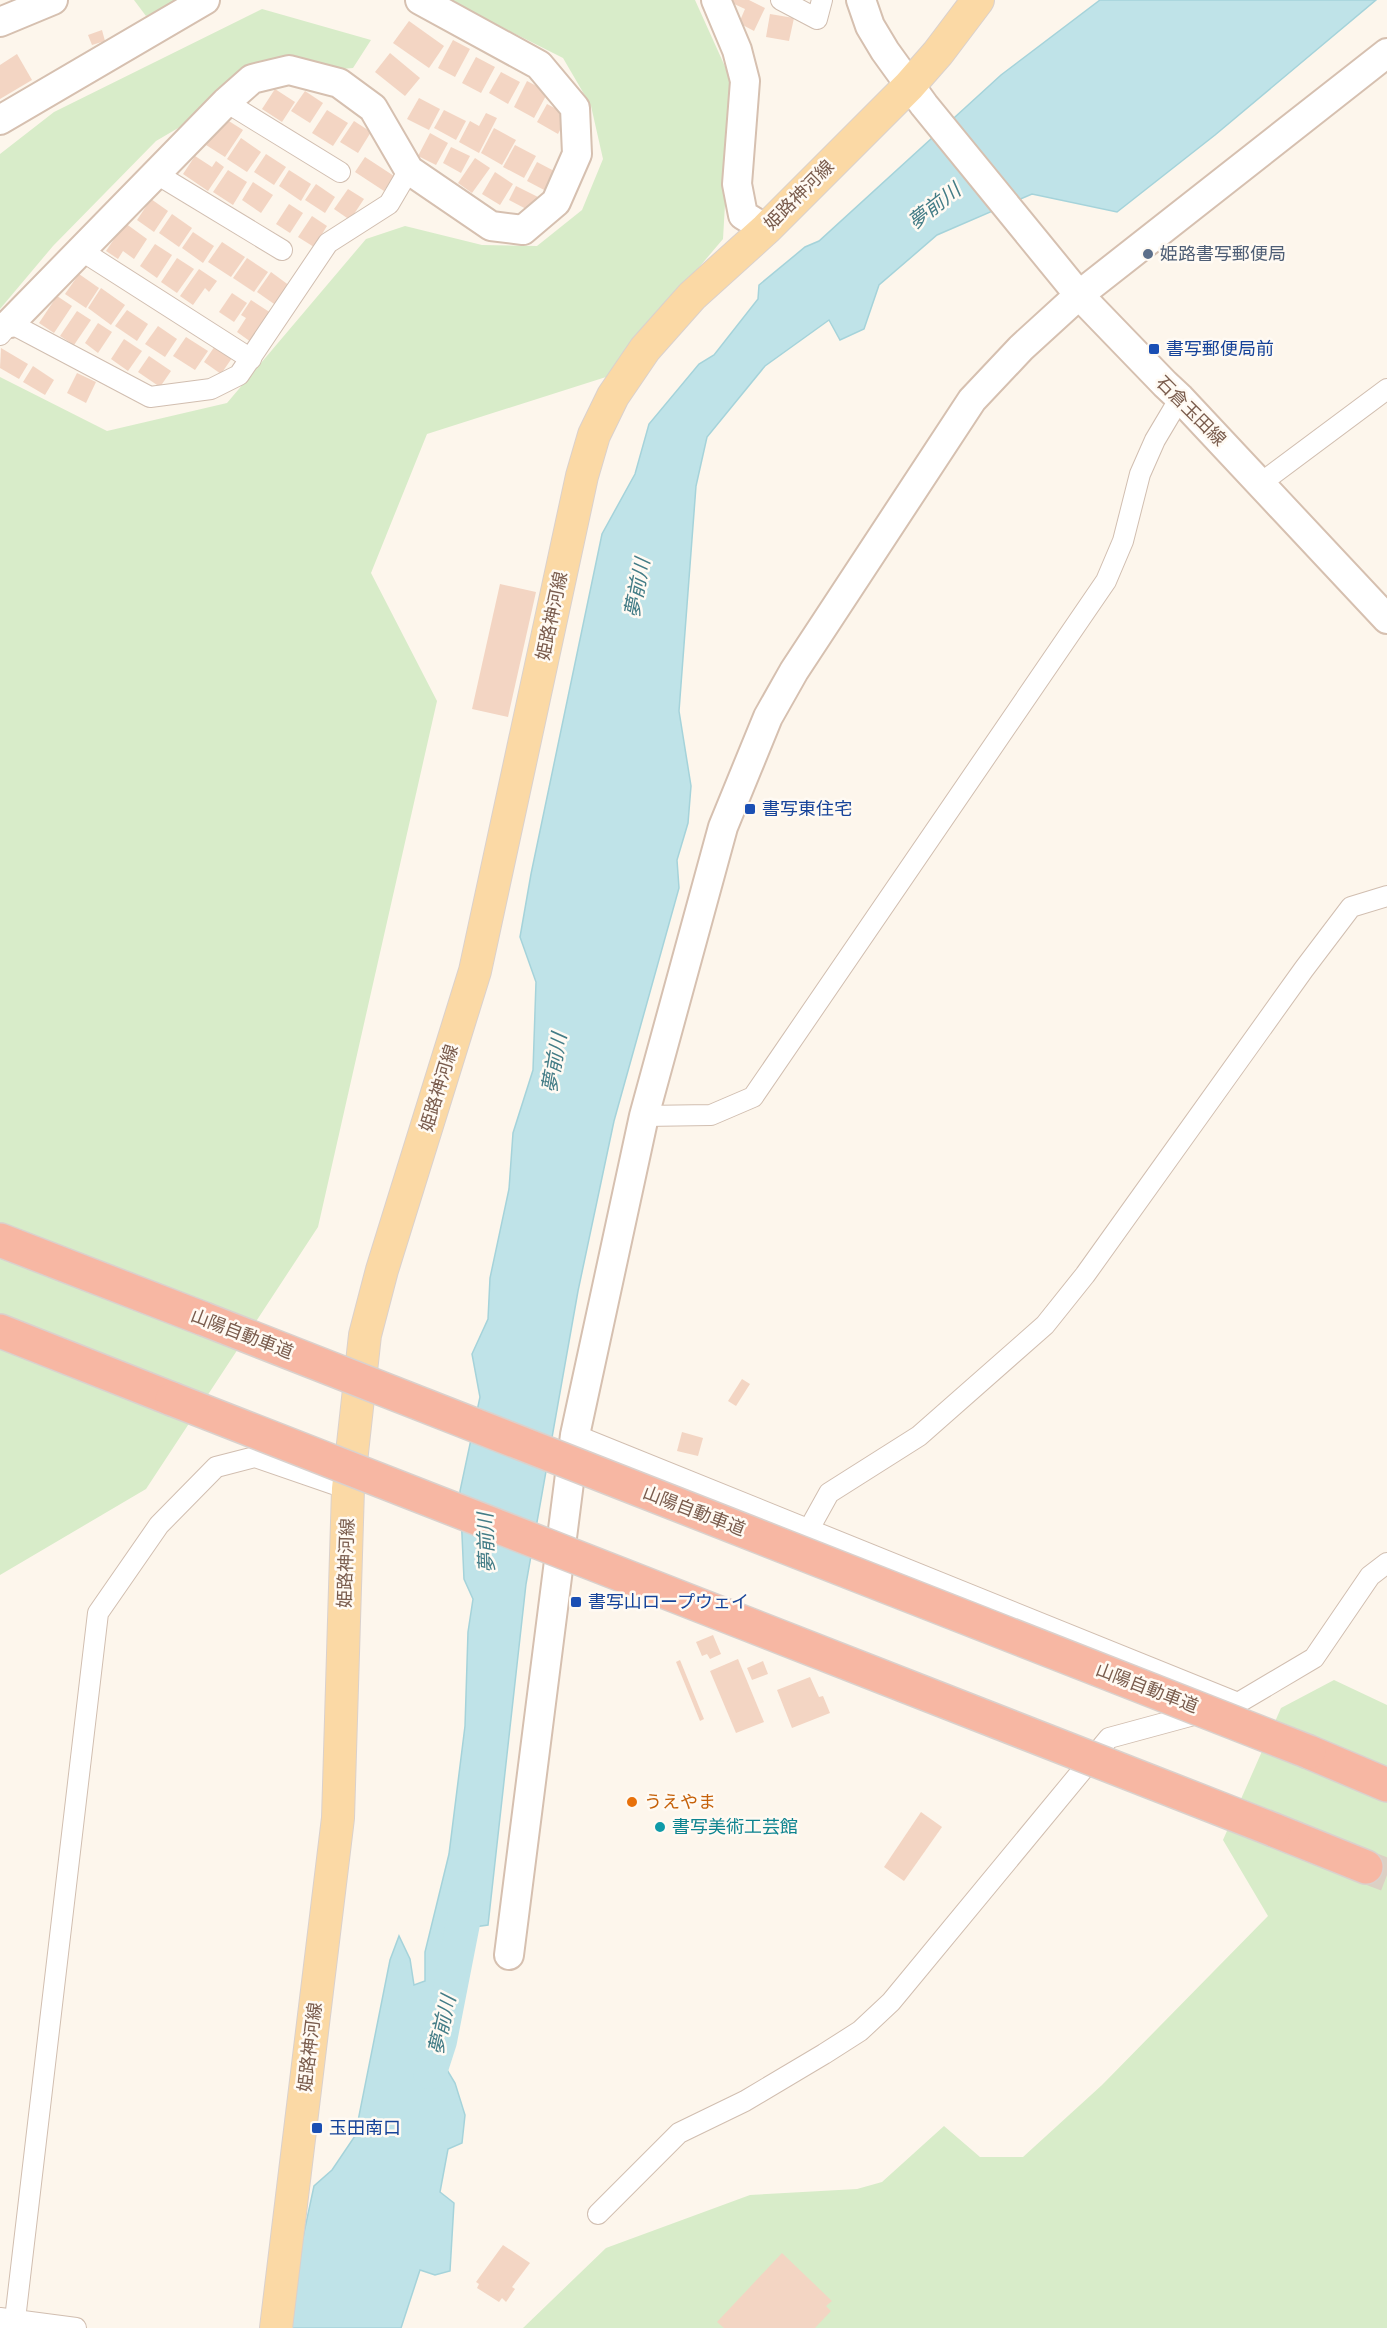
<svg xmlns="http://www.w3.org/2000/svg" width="1387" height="2328" viewBox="0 0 1387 2328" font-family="Montserrat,'Noto Sans JP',sans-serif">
  <rect width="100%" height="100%" fill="#fdf6ec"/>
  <g fill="#d8ecc9">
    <path d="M 134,0 L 181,0 L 146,16 Z"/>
    <path d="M 448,0 L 695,0 L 732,82 L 723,239 L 606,377 L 427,434 L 371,573 L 437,701 L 318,1227 L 146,1489 L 0,1575 L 0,377 L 107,431 L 227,403 L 366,239 L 405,226 L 482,245 L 537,246 L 582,210 L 603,159 L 591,106 L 563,58 Z"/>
    <path d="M 262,9 L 371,40 L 353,68 L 269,75 L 156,141 L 53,246 L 0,309 L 0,154 L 54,112 Z"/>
    <path d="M 1334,1680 L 1387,1705 L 1387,2328 L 523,2328 L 606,2248 L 750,2195 L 857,2189 L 882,2182 L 944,2126 L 980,2157 L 1023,2157 L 1102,2085 L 1268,1916 L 1223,1840 L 1281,1708 Z"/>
  </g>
  <path fill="#bfe3e8" stroke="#a5d3da" stroke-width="1.5" d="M 1100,0 L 1376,0 L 1215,135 L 1117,212 L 1032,194 L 937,235 L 879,285 L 864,329 L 840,340 L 829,320 L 765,366 L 707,437 L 696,486 L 679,711 L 691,786 L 688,823 L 677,860 L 679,888 L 614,1121 L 578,1291 L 526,1584 L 488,1925 L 474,1927 L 467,1935 L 453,1964 L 438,2055 L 455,2083 L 465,2115 L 462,2143 L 448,2149 L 440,2192 L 454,2203 L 450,2271 L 435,2275 L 420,2270 L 401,2328 L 289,2328 L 296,2270 L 314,2186 L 332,2170 L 355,2136 L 390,1960 L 399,1936 L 410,1959 L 414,1985 L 425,1981 L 425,1952 L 449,1854 L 465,1726 L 468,1632 L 473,1599 L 464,1579 L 460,1491 L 480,1397 L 472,1354 L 488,1319 L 490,1278 L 509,1189 L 513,1133 L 533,1070 L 536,982 L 520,937 L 531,874 L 602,534 L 635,474 L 649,424 L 699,364 L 714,355 L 758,299 L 759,285 L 805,247 L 819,241 L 1001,75 Z"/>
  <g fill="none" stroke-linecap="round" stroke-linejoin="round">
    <path stroke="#bfe3e8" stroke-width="34" d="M 430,2072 L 440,2041 L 466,1908"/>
  </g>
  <g fill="#f3d5c3">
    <path d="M 733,0 L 749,0 L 765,8 L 754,31 L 739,23 L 745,9 L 732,3 Z"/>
    <path d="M 770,14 L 794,18 L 789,41 L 766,37 Z"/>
    <path d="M 409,21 L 444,46 L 429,68 L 393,43 Z"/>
    <path d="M 102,30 L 105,41 L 92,45 L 88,35 Z"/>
    <path d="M 453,40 L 470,49 L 455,77 L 438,68 Z"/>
    <path d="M 390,53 L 420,78 L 405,96 L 375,72 Z"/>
    <path d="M 17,54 L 32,80 L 0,99 L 0,65 Z"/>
    <path d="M 476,57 L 495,67 L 481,93 L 462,83 Z"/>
    <path d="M 501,72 L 520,82 L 508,104 L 489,93 Z"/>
    <path d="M 527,81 L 548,92 L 534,118 L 514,107 Z"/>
    <path d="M 275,89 L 295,102 L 282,122 L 262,109 Z"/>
    <path d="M 305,91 L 323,103 L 310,123 L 291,111 Z"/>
    <path d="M 419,98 L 440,109 L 429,130 L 407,119 Z"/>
    <path d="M 547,104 L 568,115 L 558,134 L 537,122 Z"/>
    <path d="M 327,110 L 348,123 L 333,146 L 312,133 Z"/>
    <path d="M 444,110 L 466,121 L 456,140 L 434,128 Z"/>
    <path d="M 486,113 L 497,118 L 479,153 L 459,142 L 470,121 L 479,126 Z"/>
    <path d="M 224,118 L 243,130 L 225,157 L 206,145 Z"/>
    <path d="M 354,121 L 371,132 L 358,153 L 340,142 Z"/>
    <path d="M 494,128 L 516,140 L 502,165 L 481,153 Z"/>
    <path d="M 430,133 L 448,143 L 436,165 L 418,156 Z"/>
    <path d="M 241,138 L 261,152 L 247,172 L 227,159 Z"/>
    <path d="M 515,145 L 536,156 L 524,178 L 503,167 Z"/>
    <path d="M 451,147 L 470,156 L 461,173 L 443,163 Z"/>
    <path d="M 266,154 L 286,167 L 274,185 L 254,172 Z"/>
    <path d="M 195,156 L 212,167 L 216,161 L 224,167 L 208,191 L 183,174 Z"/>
    <path d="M 365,157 L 394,176 L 384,191 L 355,172 Z"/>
    <path d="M 475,158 L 490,168 L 472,193 L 458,183 Z"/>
    <path d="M 537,162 L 558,173 L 548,192 L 527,181 Z"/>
    <path d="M 228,170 L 247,182 L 233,205 L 213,192 Z"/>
    <path d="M 289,170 L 311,184 L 301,201 L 279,186 Z"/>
    <path d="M 495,172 L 513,184 L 500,205 L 482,194 Z"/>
    <path d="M 253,182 L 273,195 L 261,213 L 242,200 Z"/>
    <path d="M 316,184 L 335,197 L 325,213 L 305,200 Z"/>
    <path d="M 516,186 L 538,197 L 530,211 L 509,200 Z"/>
    <path d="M 348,189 L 364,199 L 350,220 L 334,209 Z"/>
    <path d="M 151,199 L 168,211 L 154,232 L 137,220 Z"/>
    <path d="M 289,204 L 303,213 L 290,233 L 276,224 Z"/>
    <path d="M 172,214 L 192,228 L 179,247 L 159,233 Z"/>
    <path d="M 312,216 L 327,226 L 314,247 L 298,237 Z"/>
    <path d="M 125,223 L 147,239 L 134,259 L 123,251 L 118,259 L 106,251 Z"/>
    <path d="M 193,232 L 214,246 L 203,263 L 182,248 Z"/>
    <path d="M 222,242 L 245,257 L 231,277 L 208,262 Z"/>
    <path d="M 155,244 L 172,255 L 157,278 L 140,266 Z"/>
    <path d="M 177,258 L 194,269 L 177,293 L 161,282 Z"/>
    <path d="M 247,258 L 268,272 L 254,292 L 233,278 Z"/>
    <path d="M 199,269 L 217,281 L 209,292 L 205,288 L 193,305 L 180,296 Z"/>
    <path d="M 271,272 L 290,286 L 277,306 L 257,292 Z"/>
    <path d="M 79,274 L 99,288 L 86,308 L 65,294 Z"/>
    <path d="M 101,288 L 125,305 L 111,325 L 88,308 Z"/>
    <path d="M 232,293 L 247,303 L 234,322 L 219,312 Z"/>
    <path d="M 57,296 L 72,306 L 54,333 L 39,323 Z"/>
    <path d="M 251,300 L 271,313 L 251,342 L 237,332 L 246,318 L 241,315 Z"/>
    <path d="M 127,310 L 148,324 L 137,341 L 115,326 Z"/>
    <path d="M 77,311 L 91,320 L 74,345 L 60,336 Z"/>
    <path d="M 98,323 L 112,332 L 98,353 L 85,343 Z"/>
    <path d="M 158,326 L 177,339 L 165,357 L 145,344 Z"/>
    <path d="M 186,337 L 208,351 L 195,370 L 173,356 Z"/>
    <path d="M 124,339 L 142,351 L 128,371 L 111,359 Z"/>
    <path d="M 215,346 L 232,358 L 221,374 L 204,362 Z"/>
    <path d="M 1,348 L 28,364 L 19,379 L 0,368 Z"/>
    <path d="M 149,356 L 171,371 L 160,387 L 138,372 Z"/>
    <path d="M 33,366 L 54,380 L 45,395 L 23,382 Z"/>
    <path d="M 77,373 L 96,382 L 86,403 L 67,393 Z"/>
    <path d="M 500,584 L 536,592 L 508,717 L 472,709 Z"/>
    <path d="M 742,1379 L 750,1384 L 736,1406 L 728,1401 Z"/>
    <path d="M 682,1432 L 703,1438 L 698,1456 L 677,1451 Z"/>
    <path d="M 713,1635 L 721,1654 L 710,1659 L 707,1654 L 702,1656 L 696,1642 Z"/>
    <path d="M 738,1659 L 764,1722 L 736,1733 L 710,1671 Z"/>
    <path d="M 680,1660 L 704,1719 L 700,1721 L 676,1662 Z"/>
    <path d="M 763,1661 L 768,1674 L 752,1680 L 747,1668 Z"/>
    <path d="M 810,1677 L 819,1697 L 823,1696 L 830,1713 L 792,1728 L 777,1690 Z"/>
    <path d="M 921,1812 L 942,1827 L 904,1881 L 884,1867 Z"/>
    <path d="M 503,2245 L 530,2263 L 512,2287 L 515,2289 L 506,2302 L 502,2298 L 499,2302 L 477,2288 L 479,2284 L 476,2282 Z"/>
    <path d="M 782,2253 L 832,2301 L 826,2306 L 831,2311 L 815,2328 L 724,2328 L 717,2322 Z"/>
  </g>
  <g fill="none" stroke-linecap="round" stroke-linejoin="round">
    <path stroke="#dcd0c4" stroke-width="33" stroke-dasharray="33 16" stroke-linecap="butt" d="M 1366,1867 L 1387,1875"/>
    <defs>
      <g id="street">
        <path d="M 781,0 L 817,19 L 822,0"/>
        <path d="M 226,102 L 340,172"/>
        <path d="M 155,173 L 282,250"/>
        <path d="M 82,251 L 251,359"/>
        <path d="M 0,335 L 10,323 L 150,397 L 211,389 L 239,375 L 328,243 L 389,204 L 409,170"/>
        <path d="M 1261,483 L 1387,389"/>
        <path d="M 644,1116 L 711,1115 L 753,1097 L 1106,581 L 1123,541 L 1140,474 L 1155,440 L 1180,398"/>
        <path d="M 575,1435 L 1238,1703"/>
        <path d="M 809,1529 L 829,1493 L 919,1436 L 1045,1325 L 1085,1275 L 1304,969 L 1351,907 L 1387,896"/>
        <path d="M 598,2214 L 679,2133 L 745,2101 L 824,2054 L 860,2031 L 891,2002 L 1109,1738 L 1238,1703 L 1314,1658 L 1370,1576 L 1387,1563"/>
        <path d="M 0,2318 L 76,2328"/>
        <path d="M 14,2328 L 98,1613 L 159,1525 L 216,1467 L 255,1457 L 348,1489"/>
      </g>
      <g id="secondary">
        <path d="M 716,0 L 737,50 L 745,81 L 737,184 L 743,215 L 766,229"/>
        <path d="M 861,0 L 870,26 L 885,51 L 924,105 L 1079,295 L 1165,384 L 1180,398 L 1387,619"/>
        <path d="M 0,22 L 53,0"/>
        <path d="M 0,120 L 205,0"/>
        <path d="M 10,323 L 226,102 L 252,79 L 289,70 L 339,83 L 373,108 L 409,170 L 491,226 L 523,230 L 556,202 L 577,154 L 575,108 L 539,65 L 420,0"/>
        <path d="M 509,1955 L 575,1435 L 644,1116 L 723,827 L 768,717 L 794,671 L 972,400 L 1021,348 L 1079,295 L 1387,53"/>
      </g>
      <path id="primary" d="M 276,2328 L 338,1818 L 348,1489 L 365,1335 L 382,1270 L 475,971 L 582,476 L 594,435 L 613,396 L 645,349 L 692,296 L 766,229 L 909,86 L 938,53 L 978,0"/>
      <g id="highway">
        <path d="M 0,1240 L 204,1319"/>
        <path d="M 0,1331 L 172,1399"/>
        <path d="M 1309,1752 L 1387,1785"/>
        <path d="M 1274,1830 L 1366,1867"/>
      </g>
    </defs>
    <use href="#street" stroke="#d1beb0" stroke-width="22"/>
    <use href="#secondary" stroke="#d6c0b0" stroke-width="32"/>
    <use href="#primary" stroke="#dad1cd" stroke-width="34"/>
    <use href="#highway" stroke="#dad1cd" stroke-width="36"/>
    <use href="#street" stroke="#fff" stroke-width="20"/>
    <use href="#secondary" stroke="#fff" stroke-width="28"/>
    <use href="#primary" stroke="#fbd9a5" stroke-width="32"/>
    <use href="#highway" stroke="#f7b7a3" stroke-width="33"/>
    <defs>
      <g id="highway-bridge">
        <path d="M 204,1319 L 1309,1752"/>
        <path d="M 172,1399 L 1274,1830"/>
      </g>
    </defs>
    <use href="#highway-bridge" stroke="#dad1cd" stroke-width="36" stroke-linecap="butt"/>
    <use href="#highway-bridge" stroke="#f7b7a3" stroke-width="33"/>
  </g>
  <circle fill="#5c6f8a" stroke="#fffaf3" stroke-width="2" cx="1148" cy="254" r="6"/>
  <g fill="#1a4fb4" stroke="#fffaf3" stroke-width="2">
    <rect x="1148" y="343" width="12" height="12" rx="3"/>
    <rect x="744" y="803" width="12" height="12" rx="3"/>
    <rect x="570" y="1596" width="12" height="12" rx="3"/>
    <rect x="311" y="2122" width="12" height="12" rx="3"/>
  </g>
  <circle fill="#e8710a" stroke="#fffaf3" stroke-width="2" cx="632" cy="1802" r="6"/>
  <circle fill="#0f9aa8" stroke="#fffaf3" stroke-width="2" cx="660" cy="1827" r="6"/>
  <g text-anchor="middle" stroke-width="5" stroke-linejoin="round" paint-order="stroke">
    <g font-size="18" fill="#7a5c4d" stroke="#fffaf3">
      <text transform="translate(799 195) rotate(-45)" y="6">姫路神河線</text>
      <text transform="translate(1191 411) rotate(45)" y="6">石倉玉田線</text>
      <text transform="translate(552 616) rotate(-78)" y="6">姫路神河線</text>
      <text transform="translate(439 1088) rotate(-73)" y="6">姫路神河線</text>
      <text transform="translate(242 1334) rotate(21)" y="6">山陽自動車道</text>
      <text transform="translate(694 1511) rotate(21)" y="6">山陽自動車道</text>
      <text transform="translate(346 1563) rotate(-88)" y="6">姫路神河線</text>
      <text transform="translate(1147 1688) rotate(21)" y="6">山陽自動車道</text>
      <text transform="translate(310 2047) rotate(-83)" y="6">姫路神河線</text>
    </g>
    <g font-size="18" fill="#4e5e75" stroke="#fffaf3" text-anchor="start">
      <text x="1160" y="260">姫路書写郵便局</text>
    </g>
    <g font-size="18" fill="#164399" stroke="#fffaf3" text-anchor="start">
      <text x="1166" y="355">書写郵便局前</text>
      <text x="762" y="815">書写東住宅</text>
      <text x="588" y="1608">書写山ロープウェイ</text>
      <text x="329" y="2134">玉田南口</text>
    </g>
    <g font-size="18" fill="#c56008" stroke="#fffaf3" text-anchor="start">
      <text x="644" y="1808">うえやま</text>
    </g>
    <g font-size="18" fill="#0d838f" stroke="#fffaf3" text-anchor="start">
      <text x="672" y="1833">書写美術工芸館</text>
    </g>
    <g font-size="20" font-style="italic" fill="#437c86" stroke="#fffaf3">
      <text transform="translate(934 206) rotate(-38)" y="7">夢前川</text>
      <text transform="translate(637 588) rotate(-79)" y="7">夢前川</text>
      <text transform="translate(554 1063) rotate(-80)" y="7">夢前川</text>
      <text transform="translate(486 1543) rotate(-92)" y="7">夢前川</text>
      <text transform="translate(442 2025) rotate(-77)" y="7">夢前川</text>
    </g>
  </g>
</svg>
